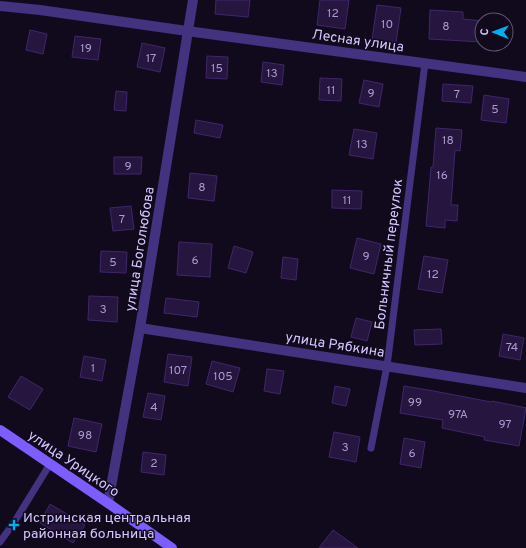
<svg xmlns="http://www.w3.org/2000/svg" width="526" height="548" viewBox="0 0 526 548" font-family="Overpass,sans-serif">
  <rect width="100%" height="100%" fill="#110a1d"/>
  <g fill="#25153f" stroke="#40266c">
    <path d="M 216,0 L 250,0 L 248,17 L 215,14 Z"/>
    <path d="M 320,0 L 349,0 L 345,29 L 317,25 Z"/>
    <path d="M 377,5 L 401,8 L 396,43 L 372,40 Z"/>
    <path d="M 430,10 L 463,12 L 463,19 L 482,21 L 482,42 L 429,39 Z"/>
    <path d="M 30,30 L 47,34 L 43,54 L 26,50 Z"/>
    <path d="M 75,36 L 101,39 L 98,60 L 72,57 Z"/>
    <path d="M 142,43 L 165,48 L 160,72 L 137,67 Z"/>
    <path d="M 207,56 L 228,57 L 227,79 L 206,78 Z"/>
    <path d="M 263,62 L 284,65 L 282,85 L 261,82 Z"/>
    <path d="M 320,78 L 342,79 L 341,101 L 319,100 Z"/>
    <path d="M 364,80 L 383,84 L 379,107 L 359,103 Z"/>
    <path d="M 443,84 L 473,86 L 471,103 L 442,101 Z"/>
    <path d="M 116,91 L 127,92 L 126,111 L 114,110 Z"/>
    <path d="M 484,95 L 509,99 L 506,123 L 481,120 Z"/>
    <path d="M 196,120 L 223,125 L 220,138 L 194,133 Z"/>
    <path d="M 436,128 L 462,130 L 460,151 L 455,150 L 451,205 L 458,205 L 457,221 L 445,220 L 445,228 L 426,226 L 431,167 L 433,167 Z"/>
    <path d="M 354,129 L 377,133 L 373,159 L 349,155 Z"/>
    <path d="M 114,157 L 142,157 L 141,174 L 114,174 Z"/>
    <path d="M 190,173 L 217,176 L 214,201 L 188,198 Z"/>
    <path d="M 332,190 L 362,191 L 361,209 L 332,208 Z"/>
    <path d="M 131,206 L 134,229 L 113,231 L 110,208 Z"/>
    <path d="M 357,238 L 381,244 L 374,274 L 350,268 Z"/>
    <path d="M 179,242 L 212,244 L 210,277 L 177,275 Z"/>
    <path d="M 234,246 L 253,252 L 246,273 L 228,268 Z"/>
    <path d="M 101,251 L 127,252 L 126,273 L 100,272 Z"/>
    <path d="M 424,256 L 448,260 L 442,293 L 418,289 Z"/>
    <path d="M 283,257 L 298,259 L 296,280 L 281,278 Z"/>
    <path d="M 89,296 L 118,297 L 117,322 L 88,320 Z"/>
    <path d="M 166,298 L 199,302 L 197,317 L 164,313 Z"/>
    <path d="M 356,318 L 372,322 L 367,341 L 351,337 Z"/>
    <path d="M 441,329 L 442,344 L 415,345 L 414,330 Z"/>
    <path d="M 503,334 L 524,338 L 520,360 L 499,356 Z"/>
    <path d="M 168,354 L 192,357 L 188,386 L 164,382 Z"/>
    <path d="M 84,356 L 106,360 L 102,381 L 80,377 Z"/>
    <path d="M 212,361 L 240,368 L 233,392 L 206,384 Z"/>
    <path d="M 267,369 L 284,371 L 280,394 L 264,391 Z"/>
    <path d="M 21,376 L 43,389 L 30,410 L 8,397 Z"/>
    <path d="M 335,386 L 350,389 L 346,406 L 332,403 Z"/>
    <path d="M 404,386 L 434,391 L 491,402 L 492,401 L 526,408 L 519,446 L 484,440 L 485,437 L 442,428 L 443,420 L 400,413 Z"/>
    <path d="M 148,393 L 165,396 L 161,420 L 143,417 Z"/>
    <path d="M 74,418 L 102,424 L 96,452 L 68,446 Z"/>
    <path d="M 334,432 L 360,437 L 356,462 L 329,457 Z"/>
    <path d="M 404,438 L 425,442 L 421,468 L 400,464 Z"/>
    <path d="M 143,452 L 166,455 L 164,475 L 141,472 Z"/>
    <path d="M 50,504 L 85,525 L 73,543 L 40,523 Z"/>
    <path d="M 333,530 L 358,548 L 319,548 Z"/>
  </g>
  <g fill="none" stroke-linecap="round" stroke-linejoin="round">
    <g stroke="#42327f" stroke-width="7">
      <path d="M 371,448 L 387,366 L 425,63"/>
      <path d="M 0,542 L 15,521 L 50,464"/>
    </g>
    <g stroke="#42327f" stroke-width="10">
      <path d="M 0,6 L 40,10 L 187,31 L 526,77"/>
      <path d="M 140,328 L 526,388"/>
      <path d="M 108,503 L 140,328 L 193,0"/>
    </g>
    <path stroke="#7d5dff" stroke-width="10" d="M 0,430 L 108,503 L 172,548"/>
  </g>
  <path fill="#00aff1" stroke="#110a1d" stroke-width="1.5" d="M12 519h4v4h4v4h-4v4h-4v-4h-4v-4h4z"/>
  <g text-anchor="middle" stroke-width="3" stroke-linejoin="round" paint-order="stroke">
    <g font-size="12" fill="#aa9acf">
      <text x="333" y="17">12</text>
      <text x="387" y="28">10</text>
      <text x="446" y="30">8</text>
      <text x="86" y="52">19</text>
      <text x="151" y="62">17</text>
      <text x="217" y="72">15</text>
      <text x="272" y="77">13</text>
      <text x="331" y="94">11</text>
      <text x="371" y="97">9</text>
      <text x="457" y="98">7</text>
      <text x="495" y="113">5</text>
      <text x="448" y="144">18</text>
      <text x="362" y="148">13</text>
      <text x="128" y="170">9</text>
      <text x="442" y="179">16</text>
      <text x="202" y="191">8</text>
      <text x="347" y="204">11</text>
      <text x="122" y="223">7</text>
      <text x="366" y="260">9</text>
      <text x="195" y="264">6</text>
      <text x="113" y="266">5</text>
      <text x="433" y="278">12</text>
      <text x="103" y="313">3</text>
      <text x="512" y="351">74</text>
      <text x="93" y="372">1</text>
      <text x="178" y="374">107</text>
      <text x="223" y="380">105</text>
      <text x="415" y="406">99</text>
      <text x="154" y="411">4</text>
      <text x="458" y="418">97А</text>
      <text x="505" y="428">97</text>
      <text x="85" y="439">98</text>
      <text x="345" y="451">3</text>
      <text x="412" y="457">6</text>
      <text x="154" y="467">2</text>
    </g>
    <g font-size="14" fill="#d6c6ff" stroke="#110a1d">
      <text transform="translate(358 40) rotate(8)" y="5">Лесная улица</text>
      <text transform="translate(139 249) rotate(-81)" y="5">улица Боголюбова</text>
      <text transform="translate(388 254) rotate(-83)" y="5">Больничный переулок</text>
      <text transform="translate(335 344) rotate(9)" y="5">улица Рябкина</text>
      <text transform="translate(74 463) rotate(34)" y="5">улица Урицкого</text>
    </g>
    <g font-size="14" fill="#d6c6ff" stroke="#110a1d" text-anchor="start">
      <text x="23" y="522">Истринская центральная<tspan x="23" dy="16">районная больница</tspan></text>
    </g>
  </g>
  <g transform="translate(494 32) rotate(271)"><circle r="19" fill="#110a1d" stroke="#605577"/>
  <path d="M0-3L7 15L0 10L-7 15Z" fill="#00aff1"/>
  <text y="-6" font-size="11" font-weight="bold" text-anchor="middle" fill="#d6c6ff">С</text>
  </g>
</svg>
